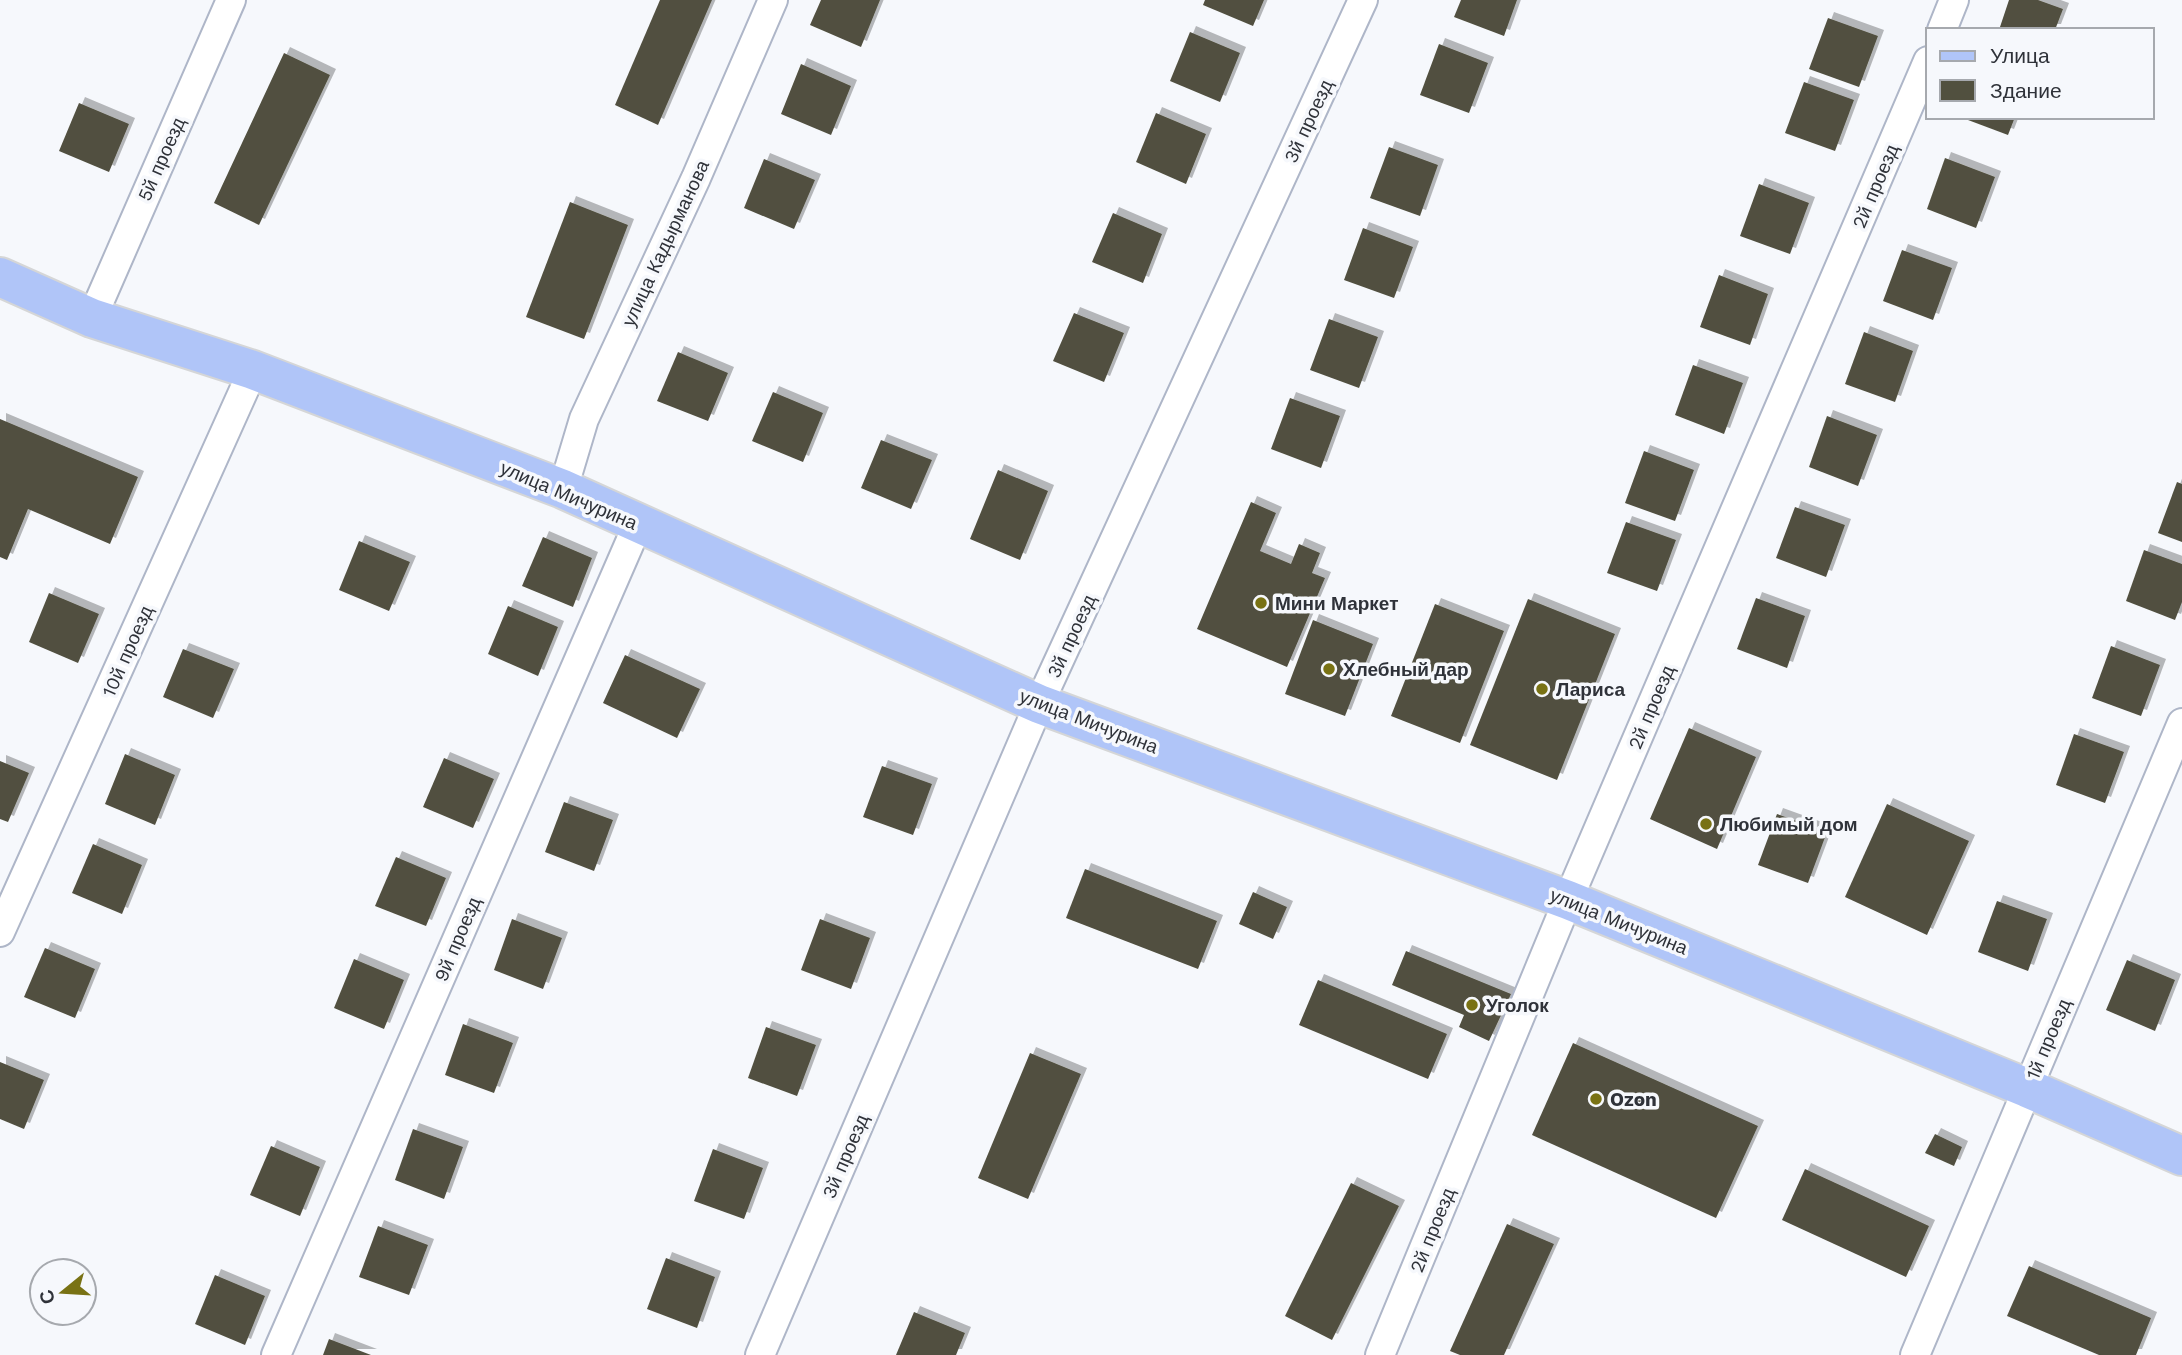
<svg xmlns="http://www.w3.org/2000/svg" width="2182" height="1355" viewBox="0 0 2182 1355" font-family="'Work Sans',sans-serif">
  <defs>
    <filter id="shadow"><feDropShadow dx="6" dy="-6" stdDeviation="0" flood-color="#0004"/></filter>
  </defs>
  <rect width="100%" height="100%" fill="#f6f8fc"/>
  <g fill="#51503f" filter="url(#shadow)">
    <path d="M 660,0 L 712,0 L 658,125 L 615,105 Z"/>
    <path d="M 821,0 L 880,0 L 861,47 L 810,25 Z"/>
    <path d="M 1205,0 L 1264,0 L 1253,26 L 1203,5 Z"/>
    <path d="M 1461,0 L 1517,0 L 1504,36 L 1454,17 Z"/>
    <path d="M 2009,0 L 2038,0 L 2063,9 L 2055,30 L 1999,30 Z"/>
    <path d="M 1828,18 L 1878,36 L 1859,87 L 1809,69 Z"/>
    <path d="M 1190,32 L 1240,53 L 1220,102 L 1170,81 Z"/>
    <path d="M 1439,44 L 1488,63 L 1469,113 L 1420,95 Z"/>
    <path d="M 284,53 L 330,75 L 259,225 L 214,203 Z"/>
    <path d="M 801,64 L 851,86 L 831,135 L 781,114 Z"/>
    <path d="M 1804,82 L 1854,100 L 1835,151 L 1785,133 Z"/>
    <path d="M 79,103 L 129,124 L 109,172 L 59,151 Z"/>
    <path d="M 1156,113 L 1206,134 L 1186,184 L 1136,162 Z"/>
    <path d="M 1960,117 L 2015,117 L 2008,135 Z"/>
    <path d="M 1389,147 L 1438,165 L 1420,216 L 1370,198 Z"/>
    <path d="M 1945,158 L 1995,177 L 1976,228 L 1927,209 Z"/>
    <path d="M 764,159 L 815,180 L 794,229 L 744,208 Z"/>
    <path d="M 1759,184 L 1809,203 L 1790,254 L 1740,236 Z"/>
    <path d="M 570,202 L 628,225 L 584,339 L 526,317 Z"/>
    <path d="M 1113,213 L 1162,234 L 1143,283 L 1092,262 Z"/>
    <path d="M 1363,228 L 1413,247 L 1394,298 L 1344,280 Z"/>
    <path d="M 1902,250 L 1952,268 L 1933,320 L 1883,301 Z"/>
    <path d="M 1719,275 L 1768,294 L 1750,345 L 1700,327 Z"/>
    <path d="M 1074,313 L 1124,333 L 1104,382 L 1053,361 Z"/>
    <path d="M 1329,319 L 1378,337 L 1359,388 L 1310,370 Z"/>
    <path d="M 1864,332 L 1913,351 L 1895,402 L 1845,384 Z"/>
    <path d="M 678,352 L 728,373 L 708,421 L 657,401 Z"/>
    <path d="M 1693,365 L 1743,383 L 1724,434 L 1675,415 Z"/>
    <path d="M 773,392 L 823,413 L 803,462 L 752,441 Z"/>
    <path d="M 1290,398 L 1340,416 L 1321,468 L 1271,449 Z"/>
    <path d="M 1827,416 L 1877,435 L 1858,486 L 1809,467 Z"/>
    <path d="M 0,419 L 138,477 L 110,544 L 28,509 L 7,560 L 0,557 Z"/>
    <path d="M 881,440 L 932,460 L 911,509 L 861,488 Z"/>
    <path d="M 1644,451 L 1694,470 L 1675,521 L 1625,503 Z"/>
    <path d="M 998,470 L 1048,491 L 1020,560 L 970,539 Z"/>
    <path d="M 2177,482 L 2182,484 L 2182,542 L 2158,533 Z"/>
    <path d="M 1251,502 L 1276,513 L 1260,551 L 1291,564 L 1299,544 L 1320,553 L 1312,573 L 1325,578 L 1287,667 L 1197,629 Z"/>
    <path d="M 1795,507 L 1845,525 L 1826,577 L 1776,558 Z"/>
    <path d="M 1626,522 L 1676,540 L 1657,591 L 1607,573 Z"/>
    <path d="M 543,537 L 592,558 L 573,607 L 522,586 Z"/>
    <path d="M 359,541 L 410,562 L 389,611 L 339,590 Z"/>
    <path d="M 2144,550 L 2182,564 L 2182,602 L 2175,620 L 2126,601 Z"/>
    <path d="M 49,593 L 99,614 L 78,663 L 29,642 Z"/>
    <path d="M 1756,598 L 1805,616 L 1787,668 L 1737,649 Z"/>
    <path d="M 1528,599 L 1615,634 L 1557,780 L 1470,745 Z"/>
    <path d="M 1435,604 L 1504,631 L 1460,743 L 1391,716 Z"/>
    <path d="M 508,606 L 558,627 L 538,676 L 488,654 Z"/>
    <path d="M 1313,620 L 1373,644 L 1345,716 L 1285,694 Z"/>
    <path d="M 2111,646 L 2160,665 L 2141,716 L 2092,698 Z"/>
    <path d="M 183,649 L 234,669 L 213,718 L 163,697 Z"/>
    <path d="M 625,655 L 700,689 L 677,738 L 603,703 Z"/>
    <path d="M 1689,728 L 1756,757 L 1717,849 L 1650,819 Z"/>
    <path d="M 2074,734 L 2124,752 L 2105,803 L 2056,785 Z"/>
    <path d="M 125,754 L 175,775 L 155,825 L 105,804 Z"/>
    <path d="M 444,758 L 494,779 L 473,828 L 423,807 Z"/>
    <path d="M 0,761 L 29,773 L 8,822 L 0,819 Z"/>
    <path d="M 882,766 L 932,784 L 913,835 L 863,817 Z"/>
    <path d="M 564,802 L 613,820 L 594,871 L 545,852 Z"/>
    <path d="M 1887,804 L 1969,841 L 1927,935 L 1845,897 Z"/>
    <path d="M 1777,814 L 1827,832 L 1808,883 L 1758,865 Z"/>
    <path d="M 93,844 L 142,865 L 122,914 L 72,893 Z"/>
    <path d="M 396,857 L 446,878 L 426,926 L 375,906 Z"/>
    <path d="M 1085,869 L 1217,921 L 1198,969 L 1066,918 Z"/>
    <path d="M 1253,892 L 1287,907 L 1273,939 L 1239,924 Z"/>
    <path d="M 1997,901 L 2047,919 L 2028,971 L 1978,952 Z"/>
    <path d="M 512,919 L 562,938 L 543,989 L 494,970 Z"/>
    <path d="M 820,919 L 870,938 L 851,989 L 801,970 Z"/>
    <path d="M 45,948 L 95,969 L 75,1018 L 24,997 Z"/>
    <path d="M 1406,951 L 1511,994 L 1489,1041 L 1459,1027 L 1464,1015 L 1392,985 Z"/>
    <path d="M 354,959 L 404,980 L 384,1029 L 334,1008 Z"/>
    <path d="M 2127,960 L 2175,980 L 2155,1031 L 2106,1010 Z"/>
    <path d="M 1318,980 L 1447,1034 L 1428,1079 L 1299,1025 Z"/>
    <path d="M 463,1024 L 513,1043 L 494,1093 L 445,1075 Z"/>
    <path d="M 766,1027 L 816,1045 L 797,1096 L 748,1078 Z"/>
    <path d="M 1573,1043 L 1758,1126 L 1716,1218 L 1532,1135 Z"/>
    <path d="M 1030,1053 L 1081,1074 L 1028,1199 L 978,1178 Z"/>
    <path d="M 0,1062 L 44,1080 L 24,1129 L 0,1119 Z"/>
    <path d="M 413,1129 L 463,1147 L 444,1199 L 395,1180 Z"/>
    <path d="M 1935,1134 L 1962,1147 L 1954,1166 L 1925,1153 Z"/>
    <path d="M 271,1146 L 320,1167 L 300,1216 L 250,1195 Z"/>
    <path d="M 713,1149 L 763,1168 L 744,1219 L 694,1201 Z"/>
    <path d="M 1805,1169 L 1929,1226 L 1906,1277 L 1782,1220 Z"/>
    <path d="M 1351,1183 L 1399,1206 L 1332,1340 L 1285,1316 Z"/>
    <path d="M 1507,1224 L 1554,1244 L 1504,1355 L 1460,1355 L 1450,1351 Z"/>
    <path d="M 378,1226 L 428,1245 L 409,1295 L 359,1277 Z"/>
    <path d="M 666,1258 L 715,1277 L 697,1328 L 647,1309 Z"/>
    <path d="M 2029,1266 L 2151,1318 L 2136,1355 L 2099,1355 L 2007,1316 Z"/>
    <path d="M 215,1275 L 265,1296 L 245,1345 L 195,1324 Z"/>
    <path d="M 914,1312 L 965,1333 L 956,1355 L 896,1355 Z"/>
    <path d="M 329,1339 L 371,1355 L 323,1355 Z"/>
  </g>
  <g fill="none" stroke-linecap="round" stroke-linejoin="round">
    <defs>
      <g id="street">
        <path d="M 1942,30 L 1954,0"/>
        <path d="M 92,318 L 231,0"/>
        <path d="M 563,489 L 584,419 L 696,178 L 773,0"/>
        <path d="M 0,932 L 253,370"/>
        <path d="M 276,1355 L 638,524"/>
        <path d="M 760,1355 L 1039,704 L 1363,0"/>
        <path d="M 1380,1355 L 1568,900 L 1928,61"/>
        <path d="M 1915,1355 L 2182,723"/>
      </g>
      <path id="primary" d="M 0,277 L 92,318 L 253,370 L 563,489 L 1039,704 L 1568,900 L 2027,1088 L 2182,1156"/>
    </defs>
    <use href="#street" stroke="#aeb6c8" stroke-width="32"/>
    <use href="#primary" stroke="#d5d6d7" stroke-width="42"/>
    <use href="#street" stroke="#fff" stroke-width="28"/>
    <use href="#primary" stroke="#b0c5f8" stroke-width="38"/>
  </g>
  <g fill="#797214" stroke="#f6f8fc" stroke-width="2.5">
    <circle cx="1261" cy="603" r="7"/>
    <circle cx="1329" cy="669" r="7"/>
    <circle cx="1542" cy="689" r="7"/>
    <circle cx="1706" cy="824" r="7"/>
    <circle cx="1472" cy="1005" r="7"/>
    <circle cx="1596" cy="1099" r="7"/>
  </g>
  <g text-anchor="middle" stroke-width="7" stroke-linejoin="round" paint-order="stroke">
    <g font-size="19" fill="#2f3239" stroke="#f6f8fc">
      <text transform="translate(1308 121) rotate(-65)" y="7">3й проезд</text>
      <text transform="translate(161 159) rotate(-66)" y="7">5й проезд</text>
      <text transform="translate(1875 186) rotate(-67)" y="7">2й проезд</text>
      <text transform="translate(665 243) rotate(-65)" y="7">улица Кадырманова</text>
      <text transform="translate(569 495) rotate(23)" y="7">улица Мичурина</text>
      <text transform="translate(1071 636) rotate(-65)" y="7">3й проезд</text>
      <text transform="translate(127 651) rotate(-66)" y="7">10й проезд</text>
      <text transform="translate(1651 707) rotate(-67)" y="7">2й проезд</text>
      <text transform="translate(1089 721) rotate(21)" y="7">улица Мичурина</text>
      <text transform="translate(1619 921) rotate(22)" y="7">улица Мичурина</text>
      <text transform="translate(457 939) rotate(-67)" y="7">9й проезд</text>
      <text transform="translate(2048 1039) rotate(-67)" y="7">1й проезд</text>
      <text transform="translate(845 1156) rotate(-67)" y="7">3й проезд</text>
      <text transform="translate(1432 1230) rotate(-68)" y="7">2й проезд</text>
    </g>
    <g font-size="19" font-weight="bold" fill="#2f3239" stroke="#f6f8fc" text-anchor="start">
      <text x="1275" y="610">Мини Маркет</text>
      <text x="1343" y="676">Хлебный дар</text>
      <text x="1556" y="696">Лариса</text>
      <text x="1720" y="831">Любимый дом</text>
      <text x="1486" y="1012">Уголок</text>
      <text x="1610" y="1106">Ozon</text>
    </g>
  </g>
  <rect x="1926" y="28" width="228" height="91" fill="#f6f8fc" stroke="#a6a9ae" stroke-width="2"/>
  <rect x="1940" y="51" width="35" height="10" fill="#b0c5f8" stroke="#a6a9ae" stroke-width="2"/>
  <text x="1990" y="63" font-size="21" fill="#2f3239">Улица</text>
  <rect x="1940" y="80" width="35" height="21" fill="#51503f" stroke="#a6a9ae" stroke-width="2"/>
  <text x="1990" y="98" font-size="21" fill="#2f3239">Здание</text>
  <g transform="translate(63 1292) rotate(252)"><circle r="33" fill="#f6f8fc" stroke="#a6a9ae" stroke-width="2"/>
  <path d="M0-5L12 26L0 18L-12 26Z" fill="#797214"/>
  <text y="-10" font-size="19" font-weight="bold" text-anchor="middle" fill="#2f3239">С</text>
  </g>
</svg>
